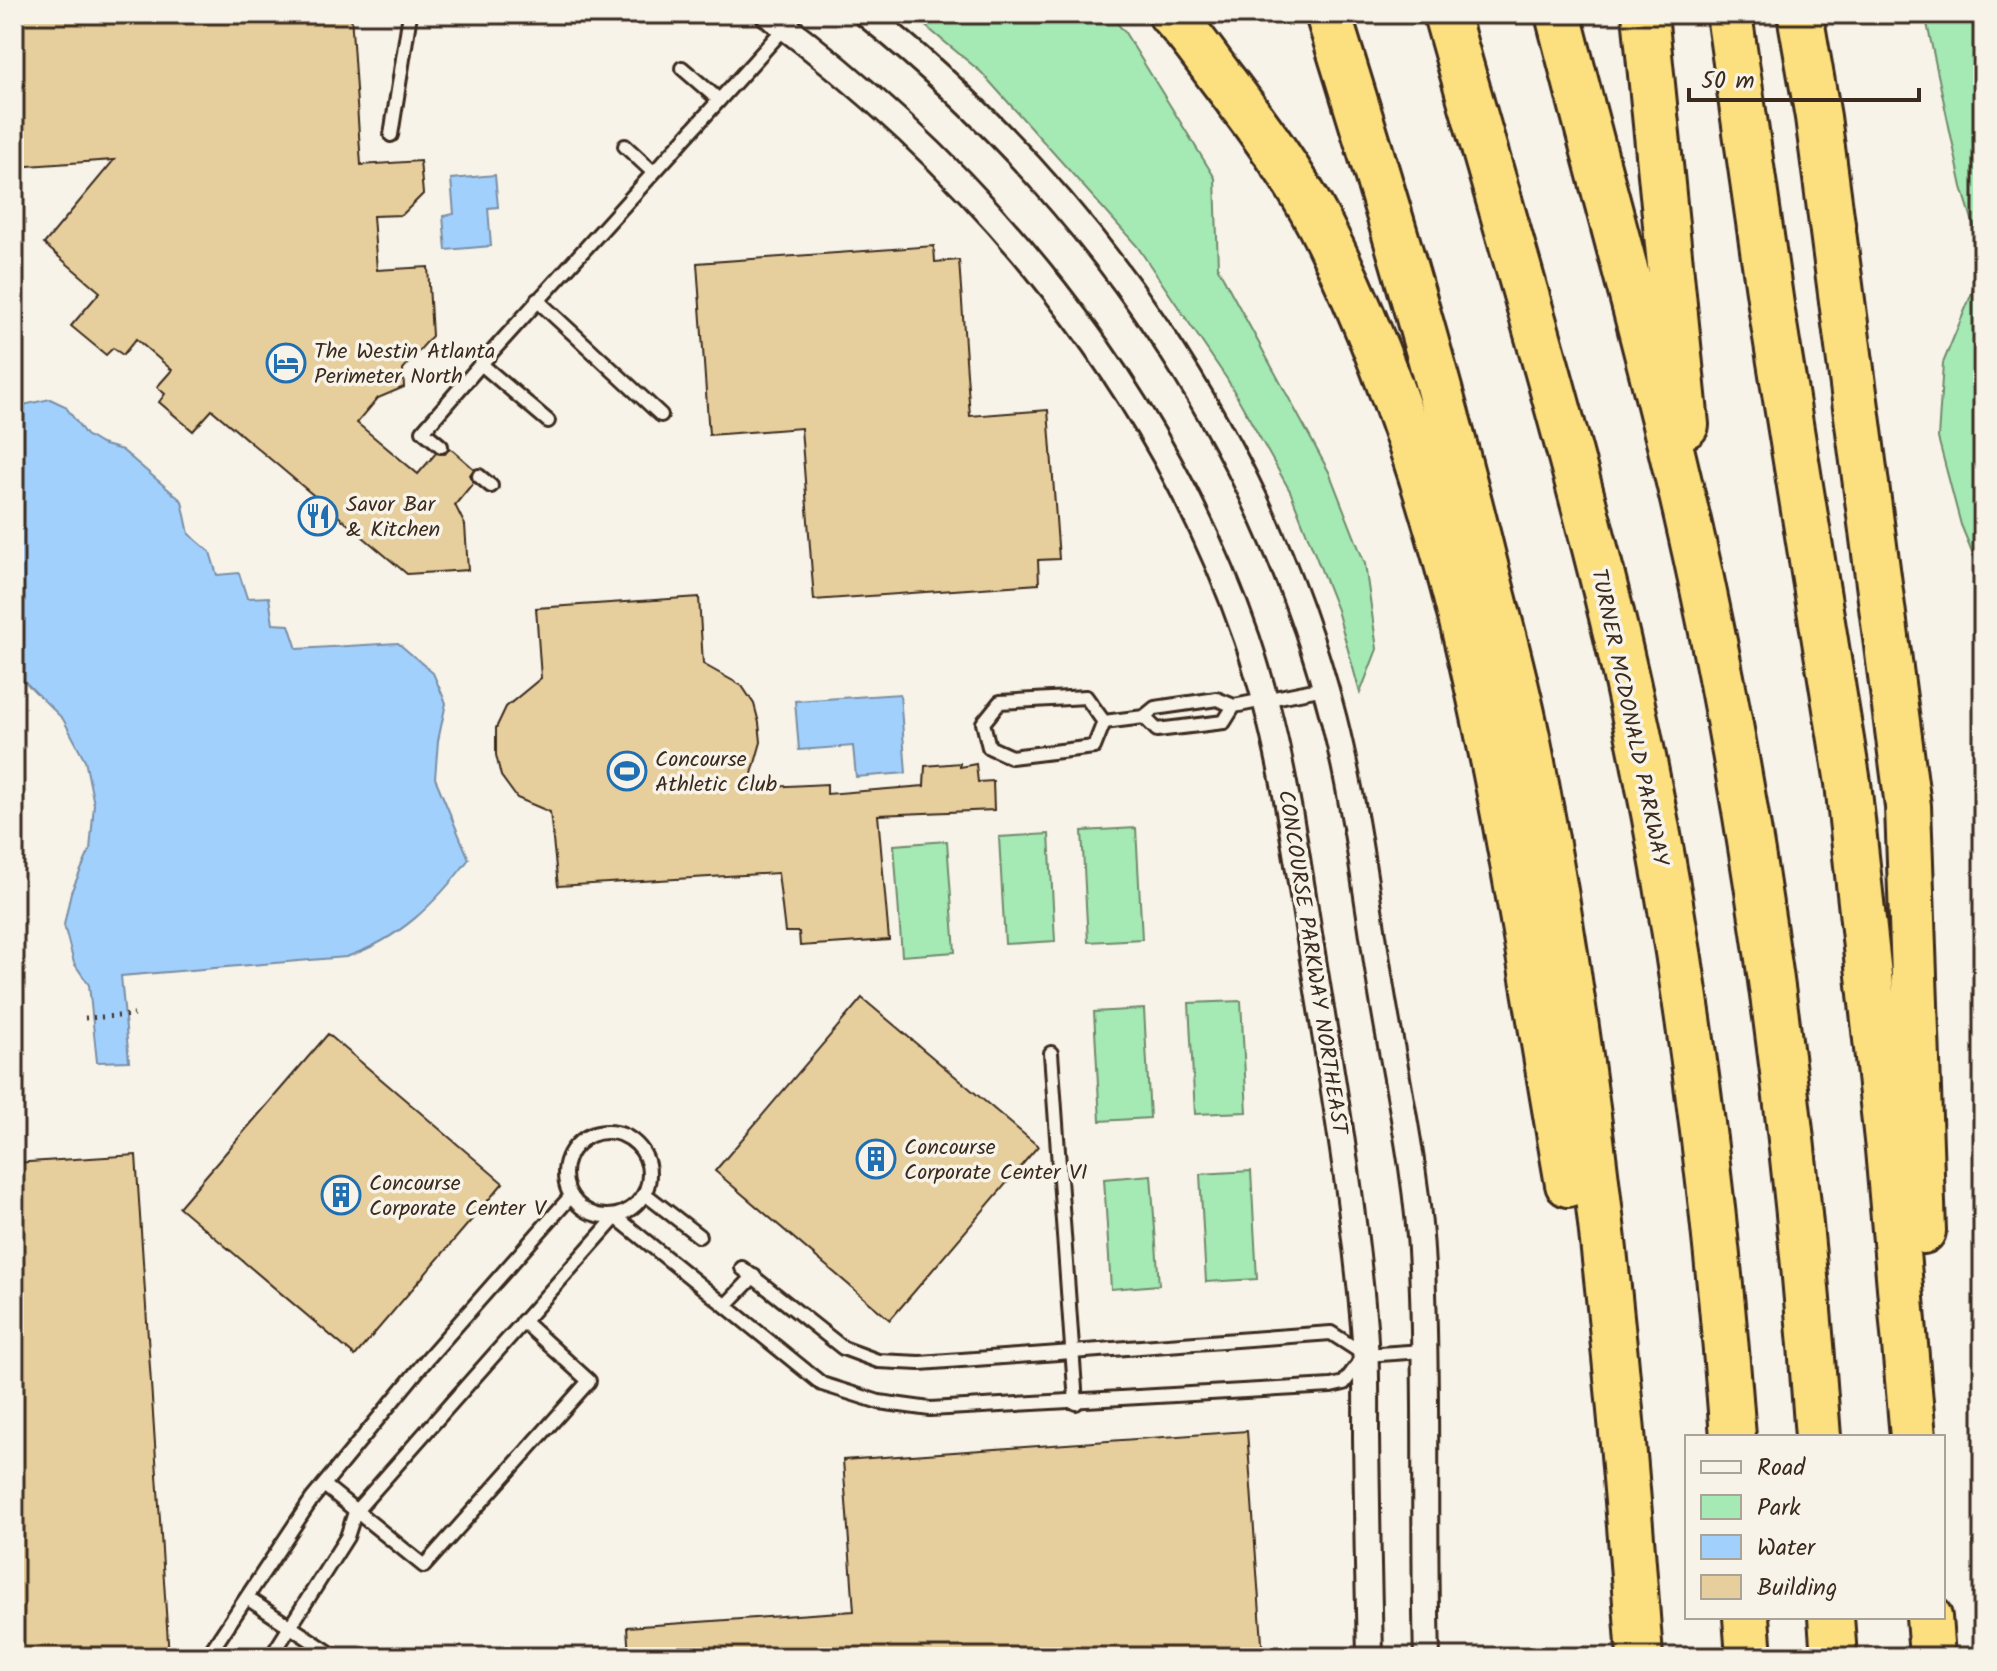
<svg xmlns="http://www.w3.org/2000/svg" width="1997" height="1671" viewBox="0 0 1997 1671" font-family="Kalam,sans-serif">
  <rect width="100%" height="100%" fill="#f7f3e8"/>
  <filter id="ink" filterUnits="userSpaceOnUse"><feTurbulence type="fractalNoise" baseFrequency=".0125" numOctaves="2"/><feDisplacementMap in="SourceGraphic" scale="16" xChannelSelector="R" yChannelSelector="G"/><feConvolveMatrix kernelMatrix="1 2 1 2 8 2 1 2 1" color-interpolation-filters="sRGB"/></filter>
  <g filter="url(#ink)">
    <g fill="#a5e9b5" stroke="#708a6a" stroke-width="2">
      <path d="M 911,14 L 1109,14 L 1124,31 L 1215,178 L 1218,268 L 1329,472 L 1365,564 L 1377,649 L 1360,693 L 1337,610 L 1290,491 L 1227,379 L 1137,246 L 981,72 Z"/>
      <path d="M 1925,14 L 1983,14 L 1983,578 L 1961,525 L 1938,438 L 1943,363 L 1972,293 L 1979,242 L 1962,187 Z"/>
      <path d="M 1136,828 L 1142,939 L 1088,942 L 1082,831 Z"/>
      <path d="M 1049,834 L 1055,941 L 1005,944 L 999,837 Z"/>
      <path d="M 947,841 L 955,952 L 902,956 L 894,845 Z"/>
      <path d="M 1241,1001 L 1247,1112 L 1195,1114 L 1189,1003 Z"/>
      <path d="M 1144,1009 L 1150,1118 L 1100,1121 L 1094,1012 Z"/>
      <path d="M 1251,1171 L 1257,1279 L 1206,1282 L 1200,1174 Z"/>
      <path d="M 1151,1175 L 1159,1285 L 1111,1289 L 1104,1179 Z"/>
    </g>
    <g fill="#a2d0fd" stroke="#798ea4" stroke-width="2">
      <path d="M 495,175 L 498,207 L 488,208 L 491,246 L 446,250 L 443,216 L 454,214 L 451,179 Z"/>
      <path d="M 50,399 L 65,406 L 86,435 L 101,444 L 122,450 L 182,501 L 189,534 L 210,552 L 217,575 L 239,573 L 247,598 L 269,597 L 273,624 L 289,625 L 297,649 L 398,643 L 433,673 L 446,703 L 438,741 L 435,778 L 469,859 C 435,904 400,939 346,957 L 121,976 L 129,1061 L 97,1062 L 89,985 L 74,963 L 64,925 L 71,892 L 90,850 L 94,804 L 85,760 L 63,719 L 14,671 L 14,407 Z"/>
      <path d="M 900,694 L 906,773 L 856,777 L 853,746 L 799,750 L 795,701 Z"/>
    </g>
    <g fill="#e7cf9d" stroke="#3b2a1e" stroke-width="2">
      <path d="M 14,14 L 351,14 L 361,165 L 420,161 L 423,194 L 402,215 L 373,216 L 377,270 L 428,267 L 432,336 L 403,369 L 404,387 L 378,398 L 357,423 L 418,474 L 436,453 L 445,454 L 450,448 L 474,469 L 470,475 L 473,483 L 455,505 L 465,525 L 468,570 L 407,574 L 212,410 L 193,431 L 159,402 L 165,394 L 157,387 L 172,370 L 136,339 L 123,355 L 113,348 L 106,355 L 71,326 L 100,292 L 44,244 L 114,160 L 14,167 Z"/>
      <path d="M 934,246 L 935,262 L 959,260 L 970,416 L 1048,410 L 1059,559 L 1038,560 L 1039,584 L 814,600 L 801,428 L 709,435 L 697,263 Z"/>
      <path d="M 699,597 L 703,664 L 742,686 L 754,704 L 759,723 L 761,742 L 748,788 L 827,784 L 827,794 L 924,786 L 925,766 L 960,763 L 960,767 L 976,764 L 978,782 L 993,781 L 994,810 L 878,815 L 889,940 L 800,946 L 799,932 L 785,932 L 778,873 L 558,886 L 550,812 L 517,798 L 501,776 L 496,755 L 496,728 L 506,707 L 541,678 L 536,608 Z"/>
      <path d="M 862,998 L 1038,1146 L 890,1320 L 715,1171 Z"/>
      <path d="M 328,1034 L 503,1183 L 355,1356 L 179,1207 Z"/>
      <path d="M 136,1155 L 169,1657 L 14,1657 L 14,1163 Z"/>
      <path d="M 1247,1431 L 1263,1657 L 629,1657 L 627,1627 L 854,1611 L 843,1460 Z"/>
    </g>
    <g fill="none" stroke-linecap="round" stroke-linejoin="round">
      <defs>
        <g id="service">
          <path d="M 682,68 L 719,100"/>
          <path d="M 391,135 L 410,14"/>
          <path d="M 625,146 L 653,172"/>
          <path d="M 537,300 L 661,415"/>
          <path d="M 481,364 L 797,14"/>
          <path d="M 441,446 L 423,431 L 481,364 L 548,421"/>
          <path d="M 479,476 L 491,486"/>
          <path d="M 1086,697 L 1104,722 L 1094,747 L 1011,757 L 989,747 L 983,723 L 1000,702 Z"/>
          <path d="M 1234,706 L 1224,722 L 1157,730 L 1144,717 L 1155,708 L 1217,699 L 1234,706 L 1324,688"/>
          <path d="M 1104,722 L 1144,717"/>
          <path d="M 1051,1053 L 1076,1403"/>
          <circle cx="607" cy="1174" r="42"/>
          <path d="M 645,1194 L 699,1236"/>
          <path d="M 742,1268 L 843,1348 L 878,1361 L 920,1363 L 1331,1333 L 1365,1355 L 1423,1351"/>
          <path d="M 726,1305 L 754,1276"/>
          <path d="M 324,1485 L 424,1566 L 589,1381 L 523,1321"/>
          <path d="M 247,1598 L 336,1657"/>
          <path d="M 207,1657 L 312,1499 L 428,1358 L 571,1196"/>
          <path d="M 271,1657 L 347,1537 L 355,1512 L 616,1217 L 822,1384 L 879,1402 L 930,1409 L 1331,1386 L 1344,1383 L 1362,1359"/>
          <path d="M 524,1657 L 543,1657"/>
        </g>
        <g id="minor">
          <path d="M 768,14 C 982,173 1159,385 1247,639 C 1283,746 1297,860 1315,972 C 1334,1090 1354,1207 1364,1326 C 1367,1363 1366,1400 1366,1437 C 1367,1510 1368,1584 1370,1657"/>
          <path d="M 866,14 C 1092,195 1262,438 1334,720 C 1356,808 1367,899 1381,988 C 1396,1080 1418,1174 1422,1267 C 1428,1397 1423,1527 1427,1657"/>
        </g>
        <g id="motorway">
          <path d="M 1171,14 C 1191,35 1207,60 1225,83 C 1259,128 1294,175 1320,225 C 1471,522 1511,860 1568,1184"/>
          <path d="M 1328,14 C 1386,199 1441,385 1487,573 C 1501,628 1516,682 1527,737 C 1587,1040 1618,1349 1640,1657"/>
          <path d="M 1446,14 C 1500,206 1558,398 1606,592 C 1674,866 1712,1156 1733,1437"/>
          <path d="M 1558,14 C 1606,202 1660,389 1701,579 C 1761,860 1798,1150 1818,1437"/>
          <path d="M 1645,14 L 1686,425"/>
          <path d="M 1729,14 L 1772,312 L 1848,783 L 1888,1149 L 1913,1437"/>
          <path d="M 1800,14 L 1818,117 L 1908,806 L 1923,1231"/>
          <path d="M 1746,1617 L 1749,1657"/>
          <path d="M 1831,1617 L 1834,1657"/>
          <path d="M 1929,1617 L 1932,1657"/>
        </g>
      </defs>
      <use href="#service" stroke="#3b2a1e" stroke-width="18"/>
      <use href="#minor" stroke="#3b2a1e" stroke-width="30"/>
      <use href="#motorway" stroke="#3b2a1e" stroke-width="50"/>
      <path stroke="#3b2a1e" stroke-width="5" stroke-dasharray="2 6" stroke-linecap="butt" d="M 85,1018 L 134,1015"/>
      <use href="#service" stroke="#f7f3e8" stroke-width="12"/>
      <use href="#minor" stroke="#f7f3e8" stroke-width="24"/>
      <use href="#motorway" stroke="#fce080" stroke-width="44"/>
    </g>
  </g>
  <defs>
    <symbol id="hotel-ring" viewBox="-11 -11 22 22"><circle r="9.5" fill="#f7f3e8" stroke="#1f6fb2" stroke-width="1.5"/><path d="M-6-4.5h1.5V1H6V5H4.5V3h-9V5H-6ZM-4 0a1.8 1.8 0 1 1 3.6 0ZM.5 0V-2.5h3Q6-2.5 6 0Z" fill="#1f6fb2"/></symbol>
    <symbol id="restaurant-ring" viewBox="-11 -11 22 22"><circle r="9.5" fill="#f7f3e8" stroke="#1f6fb2" stroke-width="1.5"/><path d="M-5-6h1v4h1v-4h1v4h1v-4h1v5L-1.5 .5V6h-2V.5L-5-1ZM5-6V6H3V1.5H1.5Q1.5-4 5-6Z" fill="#1f6fb2"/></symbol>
    <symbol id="stadium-ring" viewBox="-11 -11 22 22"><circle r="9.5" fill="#f7f3e8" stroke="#1f6fb2" stroke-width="1.5"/><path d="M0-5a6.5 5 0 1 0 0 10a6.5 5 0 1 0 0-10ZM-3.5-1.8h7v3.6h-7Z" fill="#1f6fb2"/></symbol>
    <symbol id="building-ring" viewBox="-11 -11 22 22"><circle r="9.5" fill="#f7f3e8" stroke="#1f6fb2" stroke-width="1.5"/><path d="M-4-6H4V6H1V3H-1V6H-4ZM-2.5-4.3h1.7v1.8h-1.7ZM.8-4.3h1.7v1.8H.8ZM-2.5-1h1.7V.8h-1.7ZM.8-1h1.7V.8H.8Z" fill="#1f6fb2"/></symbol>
  </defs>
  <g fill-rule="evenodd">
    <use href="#hotel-ring" x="264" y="341" width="44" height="44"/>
    <use href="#restaurant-ring" x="296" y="494" width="44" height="44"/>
    <use href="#stadium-ring" x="605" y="749" width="44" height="44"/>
    <use href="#building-ring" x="854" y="1137" width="44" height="44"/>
    <use href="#building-ring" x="319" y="1173" width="44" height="44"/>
  </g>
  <g text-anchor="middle" stroke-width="7" stroke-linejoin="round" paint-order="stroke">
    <g font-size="22" fill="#3b2a1e" stroke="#f7f3e8" text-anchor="start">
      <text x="314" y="358">The Westin Atlanta<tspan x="314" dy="25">Perimeter North</tspan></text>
      <text x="346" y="511">Savor Bar<tspan x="346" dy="25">&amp; Kitchen</tspan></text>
      <text x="655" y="766">Concourse<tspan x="655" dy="25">Athletic Club</tspan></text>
      <text x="904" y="1154">Concourse<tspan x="904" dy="25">Corporate Center VI</tspan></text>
      <text x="369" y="1190">Concourse<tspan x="369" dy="25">Corporate Center V</tspan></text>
    </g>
    <g font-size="22" fill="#3b2a1e" stroke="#f7f3e8">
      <text transform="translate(1631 717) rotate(78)" y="8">TURNER MCDONALD PARKWAY</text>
      <text transform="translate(1314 962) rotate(81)" y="8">CONCOURSE PARKWAY NORTHEAST</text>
    </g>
  </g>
  <rect width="1997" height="1671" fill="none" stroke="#f7f3e8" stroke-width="48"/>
  <rect x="24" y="24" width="1949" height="1623" fill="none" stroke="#3b2a1e" stroke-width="3" filter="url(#ink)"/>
  <rect x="1685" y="1435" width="260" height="184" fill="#f7f3e8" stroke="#aca397" stroke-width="2"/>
  <rect x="1701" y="1461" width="40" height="12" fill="#f7f3e8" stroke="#aca397" stroke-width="2"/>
  <text x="1757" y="1475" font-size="24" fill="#3b2a1e">Road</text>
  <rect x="1701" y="1495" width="40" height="24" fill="#a5e9b5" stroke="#aca397" stroke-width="2"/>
  <text x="1757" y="1515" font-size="24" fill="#3b2a1e">Park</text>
  <rect x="1701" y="1535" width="40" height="24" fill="#a2d0fd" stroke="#aca397" stroke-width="2"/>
  <text x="1757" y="1555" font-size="24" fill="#3b2a1e">Water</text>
  <rect x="1701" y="1575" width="40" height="24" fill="#e7cf9d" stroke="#aca397" stroke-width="2"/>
  <text x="1757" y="1595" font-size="24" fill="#3b2a1e">Building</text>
  <path d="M1689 88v12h230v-12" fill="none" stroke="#3b2a1e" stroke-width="4"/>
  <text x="1701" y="88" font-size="24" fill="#3b2a1e" stroke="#f7f3e8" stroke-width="6" paint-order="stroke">50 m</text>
</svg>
